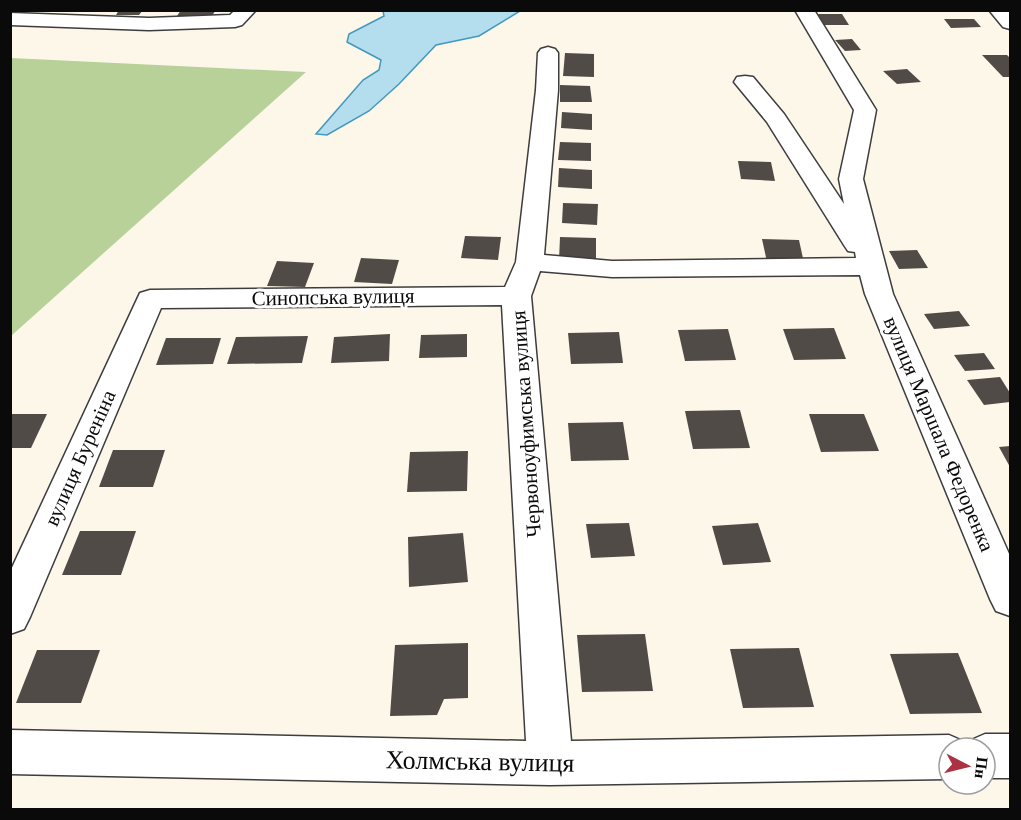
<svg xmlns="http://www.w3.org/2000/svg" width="1021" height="820" viewBox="0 0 1021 820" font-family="Georgia,serif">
  <rect width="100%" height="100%" fill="#fdf7e9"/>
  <path fill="#b8d199" d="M 11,58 L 306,72 L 11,336 Z"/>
  <path fill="#b4deee" stroke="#4398bd" stroke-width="1.5" d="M 383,11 L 520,11 L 479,36 L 436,45 L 399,84 L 369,111 L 327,135 L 316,134 L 363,80 L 379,70 L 381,60 L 347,42 L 349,34 L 384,16 Z"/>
  <g fill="#514b48">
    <path d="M 119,10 L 143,10 L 139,15 L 116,15 Z"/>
    <path d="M 181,10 L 216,10 L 211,17 L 177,16 Z"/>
    <path d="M 818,14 L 842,14 L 849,25 L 824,25 Z"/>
    <path d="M 944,19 L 974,19 L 981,27 L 951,28 Z"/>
    <path d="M 852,39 L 861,50 L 845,51 L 835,40 Z"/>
    <path d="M 565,53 L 594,54 L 594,77 L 563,76 Z"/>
    <path d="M 982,55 L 1007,55 L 1010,58 L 1010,77 L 1003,77 Z"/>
    <path d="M 907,69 L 921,82 L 897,84 L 883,71 Z"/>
    <path d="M 560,85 L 590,86 L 592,102 L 560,102 Z"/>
    <path d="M 562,112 L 592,114 L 592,130 L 561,128 Z"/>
    <path d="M 560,142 L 591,143 L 591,161 L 558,160 Z"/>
    <path d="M 738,161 L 771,162 L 775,181 L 741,179 Z"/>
    <path d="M 559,168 L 592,170 L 592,189 L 558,187 Z"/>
    <path d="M 563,203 L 598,204 L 597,225 L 562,223 Z"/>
    <path d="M 465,236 L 501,237 L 498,260 L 461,258 Z"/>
    <path d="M 560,237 L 596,238 L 596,261 L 559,260 Z"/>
    <path d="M 762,239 L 799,240 L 804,263 L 767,262 Z"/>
    <path d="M 917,250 L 928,268 L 899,269 L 889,251 Z"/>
    <path d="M 361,258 L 399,260 L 392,284 L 354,282 Z"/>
    <path d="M 277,261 L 314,263 L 305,287 L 267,286 Z"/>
    <path d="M 959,311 L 970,326 L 934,329 L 924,314 Z"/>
    <path d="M 834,328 L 846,359 L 794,360 L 783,329 Z"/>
    <path d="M 728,329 L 736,360 L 685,361 L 678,330 Z"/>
    <path d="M 619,332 L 623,363 L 571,364 L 568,333 Z"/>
    <path d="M 390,334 L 389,361 L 331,363 L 334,337 Z"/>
    <path d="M 467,334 L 467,357 L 419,358 L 421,335 Z"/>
    <path d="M 308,336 L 302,363 L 227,364 L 236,337 Z"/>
    <path d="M 166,338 L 221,338 L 213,364 L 156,365 Z"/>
    <path d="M 984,353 L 995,369 L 965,371 L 954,355 Z"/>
    <path d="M 1000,377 L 1010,393 L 1010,402 L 984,405 L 967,380 Z"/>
    <path d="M 740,410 L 750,448 L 693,449 L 685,411 Z"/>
    <path d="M 10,414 L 47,414 L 31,448 L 10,448 Z"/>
    <path d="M 809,414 L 864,414 L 879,451 L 821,452 Z"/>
    <path d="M 623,422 L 629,460 L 571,461 L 568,423 Z"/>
    <path d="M 1010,446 L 1010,467 L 999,447 Z"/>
    <path d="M 113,450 L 165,450 L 153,487 L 99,487 Z"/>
    <path d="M 468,451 L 467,491 L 407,492 L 410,452 Z"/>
    <path d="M 629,523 L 635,556 L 591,558 L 586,524 Z"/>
    <path d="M 758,523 L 771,562 L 723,565 L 712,526 Z"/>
    <path d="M 80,531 L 136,531 L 121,575 L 62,575 Z"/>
    <path d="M 463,533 L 468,582 L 409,587 L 408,537 Z"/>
    <path d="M 645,634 L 653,691 L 582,692 L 577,635 Z"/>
    <path d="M 468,643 L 468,698 L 444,699 L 437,715 L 390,716 L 395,645 Z"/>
    <path d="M 799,648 L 814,707 L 743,708 L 730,649 Z"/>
    <path d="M 37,650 L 100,650 L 81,703 L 16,703 Z"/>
    <path d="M 958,653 L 982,713 L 910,714 L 890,654 Z"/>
  </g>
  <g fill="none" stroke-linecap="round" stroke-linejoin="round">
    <defs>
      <g id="minor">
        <path d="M 235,10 L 256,10 L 242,25 L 235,27 L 149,30 L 10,25 L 10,13 L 149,18 L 230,15 Z"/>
        <path d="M 795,10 L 814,10 L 876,110 L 863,179 L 893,294 L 1010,556 L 1010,616 L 996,611 L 990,599 L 865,294 L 860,275 L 612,277 L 540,271 L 531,296 L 571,741 L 949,735 L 965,742 L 967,746 L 969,741 L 985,734 L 1010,734 L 1010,778 L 985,778 L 985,748 L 949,748 L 949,779 L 550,785 L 10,774 L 10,730 L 526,741 L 502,305 L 161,308 L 30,617 L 24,629 L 10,634 L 10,572 L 140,293 L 150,290 L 505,287 L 516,262 L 536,90 L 538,53 L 541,49 L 548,47 L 555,49 L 558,53 L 558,90 L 544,255 L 612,261 L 856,258 L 855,252 L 848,251 L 844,245 L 767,122 L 734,82 L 737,77 L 745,76 L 753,77 L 784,114 L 844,204 L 839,179 L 854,110 Z"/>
        <path d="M 989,10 L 1009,10 L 1010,29 L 1003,27 Z"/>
      </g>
    </defs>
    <use href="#minor" stroke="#3d3d3d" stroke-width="3"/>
    <use href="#minor" fill="#fff" fill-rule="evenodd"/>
  </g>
  <g text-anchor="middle" stroke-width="6" stroke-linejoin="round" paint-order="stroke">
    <g font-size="21" fill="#0a0a0a" stroke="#fff">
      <text transform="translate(333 297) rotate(-1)" y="7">Синопська вулиця</text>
      <text transform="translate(526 424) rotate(-94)" y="7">Червоноуфимська вулиця</text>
      <text transform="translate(939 434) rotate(67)" y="7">вулиця Маршала Федоренка</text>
      <text transform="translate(80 458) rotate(-66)" y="7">вулиця Буреніна</text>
    </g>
    <g font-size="26" fill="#0a0a0a" stroke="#fff">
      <text transform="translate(480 761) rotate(1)" y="9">Холмська вулиця</text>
    </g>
  </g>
  <rect width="1021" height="820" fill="none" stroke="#0a0a0a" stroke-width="24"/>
  <g transform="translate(967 766) rotate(97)"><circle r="28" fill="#ffffff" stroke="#9d9d9d" stroke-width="1.5"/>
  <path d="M0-4.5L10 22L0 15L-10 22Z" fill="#aa3243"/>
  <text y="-9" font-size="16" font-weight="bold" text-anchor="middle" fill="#0a0a0a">Пн</text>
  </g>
</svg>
